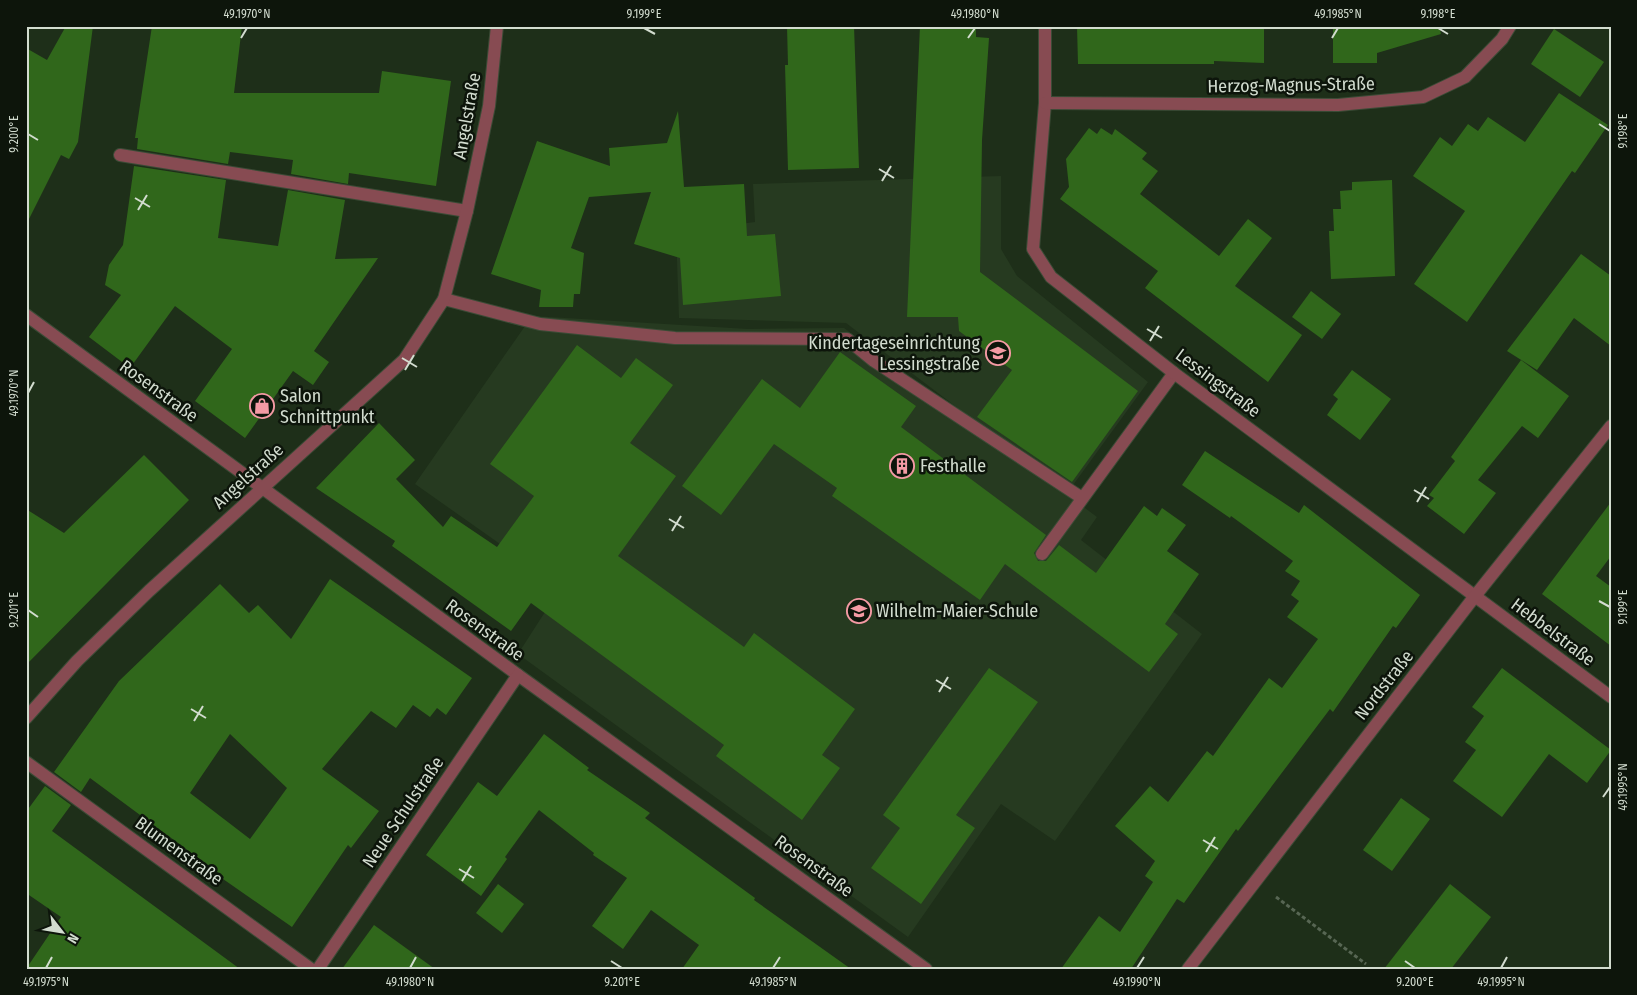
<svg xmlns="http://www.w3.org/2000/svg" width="1637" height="995" viewBox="0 0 1637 995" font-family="'Fira Sans Condensed',sans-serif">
  <rect width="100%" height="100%" fill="#1e2f19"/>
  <g fill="#263a20">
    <path d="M 1001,176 L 1001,249 L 1017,276 L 1148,382 L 1068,492 L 846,323 L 679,318 L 676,232 L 755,222 L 753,184 Z"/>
    <path d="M 532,316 L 748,329 L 844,328 L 1097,517 L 1081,540 L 1202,634 L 1055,841 L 1001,804 L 908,937 L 518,654 L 561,587 L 415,484 Z"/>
  </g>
  <g fill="#30671b" fill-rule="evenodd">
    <path d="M 66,26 L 93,26 L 78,142 L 69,159 L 61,155 L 26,225 L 26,48 L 47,60 Z"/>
    <path d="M 152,26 L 242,26 L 234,93 L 379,93 L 382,71 L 451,81 L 436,186 L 349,173 L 348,184 L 291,174 L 293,160 L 230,152 L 228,164 L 137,149 L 138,138 L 135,138 Z"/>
    <path d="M 787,26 L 854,26 L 859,168 L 788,170 L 785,65 L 788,65 Z"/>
    <path d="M 920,26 L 976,26 L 976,37 L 989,38 L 982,140 L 980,272 L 1138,391 L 1072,482 L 977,417 L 1012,370 L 959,331 L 958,317 L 907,317 Z"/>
    <path d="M 1077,26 L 1264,26 L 1264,63 L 1214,61 L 1214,64 L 1078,64 Z"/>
    <path d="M 1333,26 L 1439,26 L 1441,34 L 1377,53 L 1377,63 L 1333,63 Z"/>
    <path d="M 1554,29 L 1604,62 L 1580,97 L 1531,64 Z"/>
    <path d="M 1559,93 L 1608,125 L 1575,173 L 1572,171 L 1467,322 L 1414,284 L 1465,211 L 1413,176 L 1440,137 L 1452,146 L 1468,124 L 1478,131 L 1488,117 L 1525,142 Z"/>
    <path d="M 678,111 L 684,187 L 744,184 L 747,236 L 775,234 L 781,296 L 683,305 L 680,258 L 634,244 L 651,192 L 589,197 L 571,248 L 584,253 L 580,294 L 574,294 L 573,307 L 539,307 L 541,290 L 491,274 L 537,141 L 610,166 L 609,148 L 667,143 Z"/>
    <path d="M 1089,128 L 1097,134 L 1101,128 L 1112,135 L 1115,129 L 1147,153 L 1142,159 L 1158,171 L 1140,194 L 1219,256 L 1248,219 L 1272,238 L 1235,286 L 1302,335 L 1268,382 L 1145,288 L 1158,271 L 1060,199 L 1069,187 L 1066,159 Z"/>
    <path d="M 134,166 L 226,180 L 218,238 L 278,246 L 288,190 L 345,200 L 335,259 L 378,258 L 314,351 L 329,362 L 313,385 L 293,371 L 245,438 L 195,401 L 232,349 L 175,306 L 130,368 L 89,337 L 121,295 L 105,285 L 109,265 L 123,245 Z"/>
    <path d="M 1392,180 L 1395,276 L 1331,279 L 1329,231 L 1334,231 L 1333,209 L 1341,209 L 1340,191 L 1352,190 L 1352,182 Z"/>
    <path d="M 1581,254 L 1611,276 L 1611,346 L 1574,318 L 1537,370 L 1507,351 Z"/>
    <path d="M 1311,291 L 1341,314 L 1322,339 L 1292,317 Z"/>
    <path d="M 577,345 L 621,378 L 636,358 L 673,385 L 630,443 L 676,476 L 618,556 L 744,647 L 754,633 L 855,709 L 822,755 L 840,768 L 802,820 L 716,756 L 724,745 L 531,603 L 511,631 L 392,546 L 395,541 L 316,488 L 379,423 L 415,460 L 396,479 L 443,527 L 451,516 L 497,547 L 534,496 L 490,464 Z"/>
    <path d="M 840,352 L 916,406 L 901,427 L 1046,535 L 1034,553 L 1038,561 L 1046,561 L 1059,545 L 1096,573 L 1144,506 L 1157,516 L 1162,508 L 1186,525 L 1167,551 L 1199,574 L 1165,624 L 1178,634 L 1149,672 L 1005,564 L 980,600 L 832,496 L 837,488 L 774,444 L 721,515 L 682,486 L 762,379 L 800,408 Z"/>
    <path d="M 1521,360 L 1569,396 L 1538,438 L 1522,426 L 1478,480 L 1496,493 L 1464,534 L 1427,506 L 1434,498 L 1429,495 L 1455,461 L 1451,457 Z"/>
    <path d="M 1352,370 L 1391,399 L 1360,440 L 1327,415 L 1338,399 L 1333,395 Z"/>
    <path d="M 1205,451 L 1299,513 L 1304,505 L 1420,595 L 1396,628 L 1393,626 L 1333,712 L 1330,709 L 1238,831 L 1236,829 L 1184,903 L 1177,899 L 1131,969 L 1061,969 L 1099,916 L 1120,932 L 1153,882 L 1145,876 L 1155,861 L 1115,826 L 1150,786 L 1168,802 L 1207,751 L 1213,756 L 1269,678 L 1282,688 L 1318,639 L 1287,617 L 1299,601 L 1291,595 L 1300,581 L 1285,571 L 1293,561 L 1231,516 L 1230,518 L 1182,485 Z"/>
    <path d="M 144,455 L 189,500 L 26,665 L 26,509 L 64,533 Z"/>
    <path d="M 1611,502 L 1611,556 L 1596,576 L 1611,587 L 1611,646 L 1542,594 Z"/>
    <path d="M 330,579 L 472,678 L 446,715 L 437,708 L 430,717 L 413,705 L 396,728 L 371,711 L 322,769 L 379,811 L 351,848 L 348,845 L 292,927 L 223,879 L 224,877 L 90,778 L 81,792 L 54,772 L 119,681 L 220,584 L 249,613 L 258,605 L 291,639 ZM 230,734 L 287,788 L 250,839 L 190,793 Z"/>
    <path d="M 989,668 L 1038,702 L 956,815 L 975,828 L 921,904 L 871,868 L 900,828 L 883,815 Z"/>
    <path d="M 1502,668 L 1611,750 L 1587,783 L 1549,754 L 1502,817 L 1453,781 L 1476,750 L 1465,742 L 1484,716 L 1472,707 Z"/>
    <path d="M 544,734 L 589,768 L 587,770 L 650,813 L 645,818 L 755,898 L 754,900 L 851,969 L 682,969 L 699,945 L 651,910 L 623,949 L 592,926 L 627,878 L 593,855 L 594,853 L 539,810 L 505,857 L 507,859 L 481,896 L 426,855 L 478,782 L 497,796 Z"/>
    <path d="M 45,786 L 71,805 L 52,831 L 240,969 L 26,969 L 61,917 L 26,893 L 26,812 Z"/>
    <path d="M 1401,798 L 1430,819 L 1392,871 L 1363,850 Z"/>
    <path d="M 498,884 L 524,904 L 502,933 L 476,913 Z"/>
    <path d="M 1450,884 L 1491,917 L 1451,969 L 1384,969 Z"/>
    <path d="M 374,925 L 435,969 L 342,969 Z"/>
  </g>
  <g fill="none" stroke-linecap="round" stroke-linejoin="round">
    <defs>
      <g id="service">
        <path d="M 444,299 L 540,324 L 675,338 L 847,339 L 874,361 L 1082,498"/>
        <path d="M 1042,554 L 1174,373"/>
      </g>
      <g id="minor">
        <path d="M 1045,26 L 1045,103 L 1033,249 L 1051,277 L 1174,373 L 1611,697"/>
        <path d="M 1045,103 L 1338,105 L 1423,97 L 1465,77 L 1502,39 L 1510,26"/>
        <path d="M 120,155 L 467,211"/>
        <path d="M 26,315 L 518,675 L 926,969"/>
        <path d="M 26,718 L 77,661 L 149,591 L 404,360 L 444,299 L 467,211 L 489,106 L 497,26"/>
        <path d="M 26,762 L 311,969"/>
        <path d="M 318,969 L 518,675"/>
        <path d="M 1188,969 L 1475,596 L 1611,426"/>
      </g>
    </defs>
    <use href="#service" stroke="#3b4b36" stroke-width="14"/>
    <use href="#minor" stroke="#3b4b36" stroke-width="14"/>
    <path stroke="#576653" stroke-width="3" stroke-dasharray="4 2.5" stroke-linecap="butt" d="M 1276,897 L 1366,964"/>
    <use href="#service" stroke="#874b52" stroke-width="12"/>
    <use href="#minor" stroke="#874b52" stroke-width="12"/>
  </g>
  <path fill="none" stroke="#d2dccf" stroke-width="2" d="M 644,28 L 655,34M 1438,28 L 1448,34M 241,38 L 247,28M 968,38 L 975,28M 1332,38 L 1338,28M 1599,124 L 1610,131M 28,134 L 38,140M 879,169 L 894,178M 882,181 L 891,166M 135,198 L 150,207M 138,210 L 147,195M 1147,329 L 1162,338M 1150,341 L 1159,326M 402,358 L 417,367M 405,370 L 414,355M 28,393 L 34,382M 1414,490 L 1429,499M 1417,502 L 1426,487M 669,519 L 684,528M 672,531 L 681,516M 1599,601 L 1610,607M 28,610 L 38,617M 936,680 L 951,689M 939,692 L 948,677M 191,709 L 206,718M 194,721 L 203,706M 1603,797 L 1610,787M 1203,840 L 1218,849M 1206,852 L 1215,837M 459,869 L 474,878M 462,881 L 471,866M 611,961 L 622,968M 1405,961 L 1415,968M 46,968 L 52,957M 410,968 L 416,957M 773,968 L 780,957M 1137,968 L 1144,957M 1501,968 L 1507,957"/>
  <defs>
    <symbol id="school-ring" viewBox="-11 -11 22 22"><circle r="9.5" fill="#0d150b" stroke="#f49aa4" stroke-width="1.5"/><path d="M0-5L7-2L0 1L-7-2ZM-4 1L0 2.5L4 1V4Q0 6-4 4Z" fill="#f49aa4"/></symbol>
    <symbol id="shop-ring" viewBox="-11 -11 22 22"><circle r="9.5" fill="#0d150b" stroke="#f49aa4" stroke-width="1.5"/><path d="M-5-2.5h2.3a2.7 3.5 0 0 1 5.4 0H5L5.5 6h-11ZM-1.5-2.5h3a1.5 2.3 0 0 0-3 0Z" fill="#f49aa4"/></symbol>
    <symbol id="building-ring" viewBox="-11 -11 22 22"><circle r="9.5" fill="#0d150b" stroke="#f49aa4" stroke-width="1.5"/><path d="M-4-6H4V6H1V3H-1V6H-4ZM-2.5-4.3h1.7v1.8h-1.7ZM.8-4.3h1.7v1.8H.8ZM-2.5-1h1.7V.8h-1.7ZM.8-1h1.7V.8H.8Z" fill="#f49aa4"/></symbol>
  </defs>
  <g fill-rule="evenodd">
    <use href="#school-ring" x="984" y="339" width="28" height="28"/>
    <use href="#shop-ring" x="248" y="392" width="28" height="28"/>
    <use href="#building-ring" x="888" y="452" width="28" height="28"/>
    <use href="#school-ring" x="845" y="597" width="28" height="28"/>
  </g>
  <g text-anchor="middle" stroke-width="5" stroke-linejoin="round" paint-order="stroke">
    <g font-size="18" fill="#d2dccf" stroke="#0d150b">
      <text transform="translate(1291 85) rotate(-1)" y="6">Herzog-Magnus-Straße</text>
      <text transform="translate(467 116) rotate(-80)" y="6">Angelstraße</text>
      <text transform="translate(1218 383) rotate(37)" y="6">Lessingstraße</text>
      <text transform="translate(159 391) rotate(36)" y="6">Rosenstraße</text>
      <text transform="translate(248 476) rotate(-42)" y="6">Angelstraße</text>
      <text transform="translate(485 630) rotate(36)" y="6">Rosenstraße</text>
      <text transform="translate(1553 632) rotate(37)" y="6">Hebbelstraße</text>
      <text transform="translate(1384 685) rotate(-52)" y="6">Nordstraße</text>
      <text transform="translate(403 812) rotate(-56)" y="6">Neue Schulstraße</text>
      <text transform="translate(179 851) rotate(36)" y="6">Blumenstraße</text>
      <text transform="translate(814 866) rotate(36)" y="6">Rosenstraße</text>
    </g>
    <g font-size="18" fill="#d2dccf" stroke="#0d150b" text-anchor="start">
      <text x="980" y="349" text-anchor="end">Kindertageseinrichtung<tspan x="980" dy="21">Lessingstraße</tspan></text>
      <text x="280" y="402">Salon<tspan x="280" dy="21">Schnittpunkt</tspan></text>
      <text x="920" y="472">Festhalle</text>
      <text x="876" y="617">Wilhelm-Maier-Schule</text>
    </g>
  </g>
  <rect width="1637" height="995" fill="none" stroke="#0d150b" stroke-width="55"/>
  <g transform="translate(62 932) rotate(121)" stroke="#0d150b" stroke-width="4" paint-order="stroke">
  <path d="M0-4L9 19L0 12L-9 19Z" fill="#d2dccf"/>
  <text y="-8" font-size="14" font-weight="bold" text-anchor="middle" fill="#d2dccf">N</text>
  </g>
  <rect x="28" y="28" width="1582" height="940" fill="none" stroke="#d2dccf" stroke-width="2"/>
  <g font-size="12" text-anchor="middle" fill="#d2dccf">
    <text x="247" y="18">49.1970°N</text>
    <text x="644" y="18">9.199°E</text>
    <text x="975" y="18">49.1980°N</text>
    <text x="1338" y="18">49.1985°N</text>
    <text x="1438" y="18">9.198°E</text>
    <text transform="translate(1623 131) rotate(-90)" y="4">9.198°E</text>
    <text transform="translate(14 134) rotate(-90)" y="4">9.200°E</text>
    <text transform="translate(14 393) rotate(-90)" y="4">49.1970°N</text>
    <text transform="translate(1623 607) rotate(-90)" y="4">9.199°E</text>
    <text transform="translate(14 610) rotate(-90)" y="4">9.201°E</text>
    <text transform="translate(1623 787) rotate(-90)" y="4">49.1995°N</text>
    <text x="46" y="986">49.1975°N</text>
    <text x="410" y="986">49.1980°N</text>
    <text x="622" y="986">9.201°E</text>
    <text x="773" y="986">49.1985°N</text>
    <text x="1137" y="986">49.1990°N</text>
    <text x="1415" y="986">9.200°E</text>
    <text x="1501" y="986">49.1995°N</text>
  </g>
</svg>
